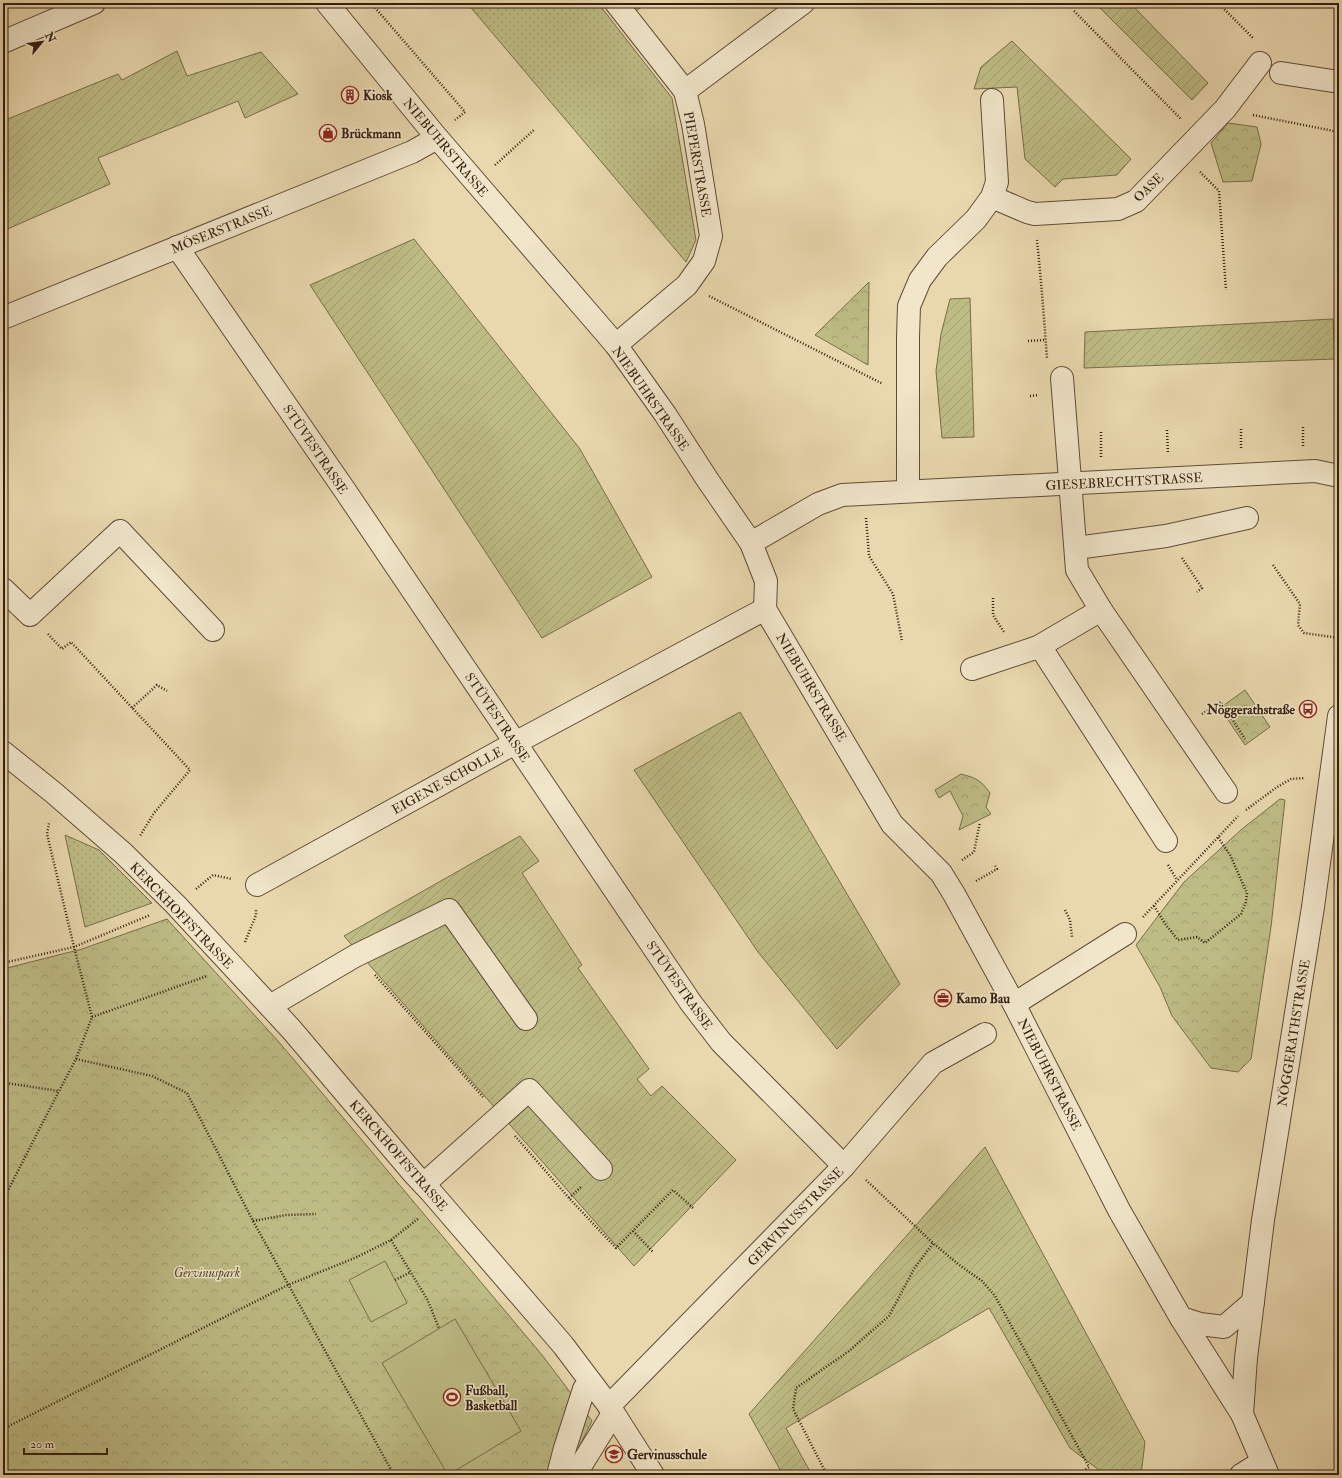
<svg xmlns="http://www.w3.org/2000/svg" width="1342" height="1478" viewBox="0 0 1342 1478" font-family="'IM FELL Double Pica',serif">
  <defs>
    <pattern id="grass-dots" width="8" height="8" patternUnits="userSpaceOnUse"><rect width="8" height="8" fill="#bebc85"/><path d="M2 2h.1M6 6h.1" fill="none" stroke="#a4a172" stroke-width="1.8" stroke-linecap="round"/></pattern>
    <pattern id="park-crowns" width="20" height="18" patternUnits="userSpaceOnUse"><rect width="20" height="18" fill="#bebc85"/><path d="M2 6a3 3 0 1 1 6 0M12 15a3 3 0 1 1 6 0" fill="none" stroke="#a4a172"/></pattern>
    <pattern id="garden-furrows" width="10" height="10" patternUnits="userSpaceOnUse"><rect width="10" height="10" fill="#bebc85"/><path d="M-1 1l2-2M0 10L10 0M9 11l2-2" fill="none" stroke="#a4a172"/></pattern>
  </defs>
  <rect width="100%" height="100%" fill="#e9d8ae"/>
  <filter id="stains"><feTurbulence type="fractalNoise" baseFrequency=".005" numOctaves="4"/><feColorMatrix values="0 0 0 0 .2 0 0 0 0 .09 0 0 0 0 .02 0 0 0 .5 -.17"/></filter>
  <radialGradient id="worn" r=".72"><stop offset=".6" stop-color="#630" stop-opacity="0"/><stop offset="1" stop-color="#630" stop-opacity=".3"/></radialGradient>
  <g fill="url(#grass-dots)" stroke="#786d4a">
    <path d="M 467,3 L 598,3 L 672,98 L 696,240 L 686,262 Z"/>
    <path d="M 65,835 L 99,850 L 152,903 L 85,927 Z"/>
  </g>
  <g fill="url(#park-crowns)" stroke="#786d4a">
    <path d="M 1228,123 L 1257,127 L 1261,144 L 1252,181 L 1223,182 L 1211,143 Z"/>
    <path d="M 869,282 L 868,365 L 815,335 Z"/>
    <path d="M 1245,690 L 1270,727 L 1245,745 L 1220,708 Z"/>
    <path d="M 961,774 C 976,778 981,780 990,793 L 986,807 L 991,814 L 959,830 L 963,816 L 950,791 L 939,798 L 935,790 Z"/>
    <path d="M 1280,799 L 1285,800 L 1271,927 L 1251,1059 L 1238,1072 L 1211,1068 L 1172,1016 L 1160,987 L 1136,945 L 1184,882 L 1242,829 Z"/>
    <path d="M 167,919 L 278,1041 L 351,1127 L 542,1355 L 592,1421 L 565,1475 L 3,1475 L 3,969 L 82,949 Z"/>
  </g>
  <g fill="url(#garden-furrows)" stroke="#786d4a">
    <path d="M 626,3 L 646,3 L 634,13 Z"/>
    <path d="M 1095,3 L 1130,3 L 1208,83 L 1192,100 Z"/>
    <path d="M 1012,41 L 1131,159 L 1117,175 L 1063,179 L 1055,187 L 1025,159 L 1017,87 L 974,89 L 981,67 Z"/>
    <path d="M 177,51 L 187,76 L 261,52 L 298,94 L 245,118 L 238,101 L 98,158 L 110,184 L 3,231 L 3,121 L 118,74 L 122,80 Z"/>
    <path d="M 414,239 L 580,449 L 652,577 L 542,638 L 310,285 Z"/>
    <path d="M 970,298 L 974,437 L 942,438 L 936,371 L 941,334 L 950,299 Z"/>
    <path d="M 1333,319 L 1335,359 L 1084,368 L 1085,332 Z"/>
    <path d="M 740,712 L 900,984 L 837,1049 L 758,952 L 634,770 Z"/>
    <path d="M 520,836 L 539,861 L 522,873 L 582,965 L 578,968 L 649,1069 L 637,1079 L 651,1096 L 662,1086 L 736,1160 L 634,1266 L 344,936 Z"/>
    <path d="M 985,1147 L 1145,1442 L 1141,1475 L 1102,1475 L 1099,1470 L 1070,1448 L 989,1308 L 786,1428 L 812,1475 L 783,1475 L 749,1414 Z"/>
  </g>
  <g fill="#bebc85" stroke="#786d4a">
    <path d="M 385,1261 L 407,1303 L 371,1322 L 349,1280 Z"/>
    <path d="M 455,1319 L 521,1431 L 448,1475 L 382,1363 Z"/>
  </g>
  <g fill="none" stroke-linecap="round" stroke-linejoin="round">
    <defs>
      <g id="minor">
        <path d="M 327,3 L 434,134 L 616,345 L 665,414 L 707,479 L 751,543 L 766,581 L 765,609 L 892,824 L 941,873 L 954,894 L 1014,1004 L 1119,1210 L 1181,1318 L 1242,1414"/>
        <path d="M 616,3 L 685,91"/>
        <path d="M 3,42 L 94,3"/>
        <path d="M 1281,73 L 1339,82"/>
        <path d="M 992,197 L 1027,212 L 1035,214 L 1118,209 L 1136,201 L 1225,109 L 1260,63"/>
        <path d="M 177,247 L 346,492 L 691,1003 L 721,1042 L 844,1166"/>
        <path d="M 3,318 L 412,152 L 437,138"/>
        <path d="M 616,345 L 687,285 L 704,261 L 711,236 L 693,124 L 685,91 L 803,3"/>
        <path d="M 1062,378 L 1077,570 L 1101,610 L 1038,647 L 1045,654 L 1166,841"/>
        <path d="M 908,491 L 908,337 L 909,306 L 920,280 L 937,257 L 976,219 L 992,197 L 997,182 L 992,100"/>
        <path d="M 751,543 L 818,504 L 842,495 L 1315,471 L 1339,476"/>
        <path d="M 1076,548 L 1166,536 L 1247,518"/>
        <path d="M 3,589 L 30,615 L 120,531 L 213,630"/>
        <path d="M 1101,610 L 1226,792"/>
        <path d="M 972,669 L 1038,647"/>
        <path d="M 3,752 L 54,793 L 123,853 L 175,904 L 291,1029 L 414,1174 L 431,1192 L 563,1345 L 609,1406 L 653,1475"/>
        <path d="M 257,885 L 515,743 L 765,609"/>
        <path d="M 1014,1004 L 1125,934"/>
        <path d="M 270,1006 L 355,956 L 449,910 L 526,1019"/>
        <path d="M 424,1184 L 529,1090 L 601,1169"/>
        <path d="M 1181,1318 L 1200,1324 L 1224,1327 L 1253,1302"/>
        <path d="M 609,1406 L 844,1166 L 933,1063 L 985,1034"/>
        <path d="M 562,1475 L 559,1471 L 565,1448 L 584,1389"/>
        <path d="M 575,1475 L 609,1420"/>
        <path d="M 1241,1475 L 1262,1462"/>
        <path d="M 1268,1475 L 1242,1414 L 1246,1358 L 1263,1220 L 1313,907 L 1339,716"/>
      </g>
    </defs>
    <use href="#minor" stroke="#604c38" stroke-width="24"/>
    <g stroke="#331e10" stroke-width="2.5" stroke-dasharray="1 2" stroke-linecap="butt">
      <path d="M 371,3 L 465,112 L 455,120"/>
      <path d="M 1218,3 L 1253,38"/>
      <path d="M 1074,11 L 1181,119"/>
      <path d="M 1253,115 L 1339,132"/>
      <path d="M 495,165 L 535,129"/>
      <path d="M 1200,172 L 1219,191 L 1226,290"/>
      <path d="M 1037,240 C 1041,279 1044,318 1047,358"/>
      <path d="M 709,296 L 883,384"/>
      <path d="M 1028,341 L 1045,340"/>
      <path d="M 1030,396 L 1039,395"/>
      <path d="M 1303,427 L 1303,447"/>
      <path d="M 1241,429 L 1241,450"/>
      <path d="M 1167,430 L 1168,454"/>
      <path d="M 1101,432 L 1101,457"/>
      <path d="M 866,518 L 869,556 L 893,594 L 902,641"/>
      <path d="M 1182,558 L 1202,588 L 1197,592"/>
      <path d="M 1273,565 L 1300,604 L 1298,625 L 1304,633 L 1339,638"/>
      <path d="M 993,598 L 993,615 L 1004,632"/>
      <path d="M 48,634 L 62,649 L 71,642 L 190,770 L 154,813 L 140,836"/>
      <path d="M 132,708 L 157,685 L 167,691"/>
      <path d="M 1202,714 L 1221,702 L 1245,739"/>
      <path d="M 1246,810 L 1277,787 L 1291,779 L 1305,778"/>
      <path d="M 962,860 L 974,852 L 980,822"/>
      <path d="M 1168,865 L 1177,880"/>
      <path d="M 976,881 L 997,869 L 995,866"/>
      <path d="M 196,889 L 213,875 L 232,879"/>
      <path d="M 1154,906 L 1166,925 L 1178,940 L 1197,937 L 1205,943 L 1241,914 L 1246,902 L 1247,893 L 1230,855 L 1218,837"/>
      <path d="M 1065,910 L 1070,920 L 1072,937"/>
      <path d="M 1143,917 L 1238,816"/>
      <path d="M 245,942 L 256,915 L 256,909"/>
      <path d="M 3,963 L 74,947 L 150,915"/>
      <path d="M 375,975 L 483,1097"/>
      <path d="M 92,1017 L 207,976"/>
      <path d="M 76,1059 L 152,1076 L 187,1093 L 253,1221 L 394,1475"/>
      <path d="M 3,1083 L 6,1083 L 59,1091 L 76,1059 L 92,1017 L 74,947 L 47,834 L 49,823"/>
      <path d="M 515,1136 L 569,1198 L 616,1248 L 673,1190 L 693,1208"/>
      <path d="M 866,1180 L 933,1243"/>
      <path d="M 569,1198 L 582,1186"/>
      <path d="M 3,1200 L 59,1091"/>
      <path d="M 253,1221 L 286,1215 L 316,1214"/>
      <path d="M 633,1231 L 653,1252"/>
      <path d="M 391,1240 L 427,1299 L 439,1328"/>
      <path d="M 395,1280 L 411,1272"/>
      <path d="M 3,1429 L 288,1285 L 357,1257 L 391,1240 L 419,1218"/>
      <path d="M 827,1475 L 793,1409 L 796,1388 L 849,1351 L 889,1316 L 914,1269 L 933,1243 L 958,1264 L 982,1281 L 995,1296 L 1089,1467 L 1078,1475"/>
    </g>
    <use href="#minor" stroke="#f1e6ca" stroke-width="22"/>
  </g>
  <defs>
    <symbol id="building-ring" viewBox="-11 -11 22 22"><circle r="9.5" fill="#f1e6ca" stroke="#8f2418" stroke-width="1.5"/><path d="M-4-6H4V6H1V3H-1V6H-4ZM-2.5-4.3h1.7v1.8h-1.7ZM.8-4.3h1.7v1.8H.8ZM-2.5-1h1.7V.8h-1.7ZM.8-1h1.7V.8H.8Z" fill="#8f2418"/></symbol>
    <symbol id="shop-ring" viewBox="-11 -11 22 22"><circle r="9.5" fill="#f1e6ca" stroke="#8f2418" stroke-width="1.5"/><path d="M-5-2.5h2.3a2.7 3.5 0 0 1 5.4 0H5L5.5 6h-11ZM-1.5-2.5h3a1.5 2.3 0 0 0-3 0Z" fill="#8f2418"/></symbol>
    <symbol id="bus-ring" viewBox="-11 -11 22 22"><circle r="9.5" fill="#f1e6ca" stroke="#8f2418" stroke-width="1.5"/><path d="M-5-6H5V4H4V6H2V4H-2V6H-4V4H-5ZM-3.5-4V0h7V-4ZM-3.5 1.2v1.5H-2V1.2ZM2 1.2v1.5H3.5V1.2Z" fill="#8f2418"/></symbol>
    <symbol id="office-ring" viewBox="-11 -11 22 22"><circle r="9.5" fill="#f1e6ca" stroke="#8f2418" stroke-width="1.5"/><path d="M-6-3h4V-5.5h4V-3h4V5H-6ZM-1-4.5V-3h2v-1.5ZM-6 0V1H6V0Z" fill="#8f2418"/></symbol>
    <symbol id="stadium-ring" viewBox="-11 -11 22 22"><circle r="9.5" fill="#f1e6ca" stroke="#8f2418" stroke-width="1.5"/><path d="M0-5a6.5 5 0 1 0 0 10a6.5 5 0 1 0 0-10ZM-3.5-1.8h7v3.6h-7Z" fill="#8f2418"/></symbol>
    <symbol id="school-ring" viewBox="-11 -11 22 22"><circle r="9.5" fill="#f1e6ca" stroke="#8f2418" stroke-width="1.5"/><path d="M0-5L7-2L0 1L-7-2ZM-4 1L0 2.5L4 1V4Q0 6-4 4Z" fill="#8f2418"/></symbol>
  </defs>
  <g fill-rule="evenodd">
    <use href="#building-ring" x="340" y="85" width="20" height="20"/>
    <use href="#shop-ring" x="318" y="123" width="20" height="20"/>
    <use href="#bus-ring" x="1298" y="699" width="20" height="20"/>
    <use href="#office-ring" x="933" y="988" width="20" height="20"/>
    <use href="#stadium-ring" x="442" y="1387" width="20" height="20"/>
    <use href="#school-ring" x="604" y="1444" width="20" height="20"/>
  </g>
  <g text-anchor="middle" stroke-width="3" stroke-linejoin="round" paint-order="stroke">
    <g font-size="13" font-weight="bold" fill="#331e10" stroke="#f1e6ca" text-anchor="start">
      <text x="363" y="100">Kiosk</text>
      <text x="341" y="138">Brückmann</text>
      <text x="1295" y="714" text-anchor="end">Nöggerathstraße</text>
      <text x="956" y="1003">Kamo Bau</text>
      <text x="465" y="1395">Fußball,<tspan x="465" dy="15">Basketball</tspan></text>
      <text x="627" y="1459">Gervinusschule</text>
    </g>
    <g font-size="13" fill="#331e10" stroke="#f1e6ca">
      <text transform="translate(446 147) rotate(50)" y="5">NIEBUHRSTRASSE</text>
      <text transform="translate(698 164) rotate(80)" y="5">PIEPERSTRASSE</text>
      <text transform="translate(1148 187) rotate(-43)" y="5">OASE</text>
      <text transform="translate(221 229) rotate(-22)" y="5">MÖSERSTRASSE</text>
      <text transform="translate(651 398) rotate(55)" y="5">NIEBUHRSTRASSE</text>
      <text transform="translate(316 449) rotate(56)" y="5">STÜVESTRASSE</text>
      <text transform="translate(1124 481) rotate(-3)" y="5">GIESEBRECHTSTRASSE</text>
      <text transform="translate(812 687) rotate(59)" y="5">NIEBUHRSTRASSE</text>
      <text transform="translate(498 717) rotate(56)" y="5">STÜVESTRASSE</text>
      <text transform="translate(447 780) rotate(-29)" y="5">EIGENE SCHOLLE</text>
      <text transform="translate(182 915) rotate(46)" y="5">KERCKHOFFSTRASSE</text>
      <text transform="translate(680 985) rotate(55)" y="5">STÜVESTRASSE</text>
      <text transform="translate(1293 1033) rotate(-81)" y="5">NÖGGERATHSTRASSE</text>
      <text transform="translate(1050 1074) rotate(63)" y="5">NIEBUHRSTRASSE</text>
      <text transform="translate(399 1155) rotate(49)" y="5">KERCKHOFFSTRASSE</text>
      <text transform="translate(795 1216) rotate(-46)" y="5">GERVINUSSTRASSE</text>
    </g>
    <g font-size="13" font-style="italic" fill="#5d4d33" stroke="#f1e6ca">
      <text x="207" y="1277">Gervinuspark</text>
    </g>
  </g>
  <rect width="1342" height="1478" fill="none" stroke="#e9d8ae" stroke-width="16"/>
  <rect x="4" y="4" width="1334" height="1470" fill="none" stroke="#331e10" stroke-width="2"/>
  <rect x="8" y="8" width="1326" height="1462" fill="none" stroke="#331e10"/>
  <g transform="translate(42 42) rotate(61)" stroke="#f1e6ca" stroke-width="3" paint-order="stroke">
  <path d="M0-3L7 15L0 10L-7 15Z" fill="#331e10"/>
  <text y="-6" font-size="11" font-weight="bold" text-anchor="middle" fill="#331e10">N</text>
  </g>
  <path d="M24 1448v6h83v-6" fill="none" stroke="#331e10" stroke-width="2"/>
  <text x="30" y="1448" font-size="12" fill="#331e10" stroke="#f1e6ca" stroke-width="3" paint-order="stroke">20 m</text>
  <rect width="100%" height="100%" filter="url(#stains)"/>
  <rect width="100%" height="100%" fill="url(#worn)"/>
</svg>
